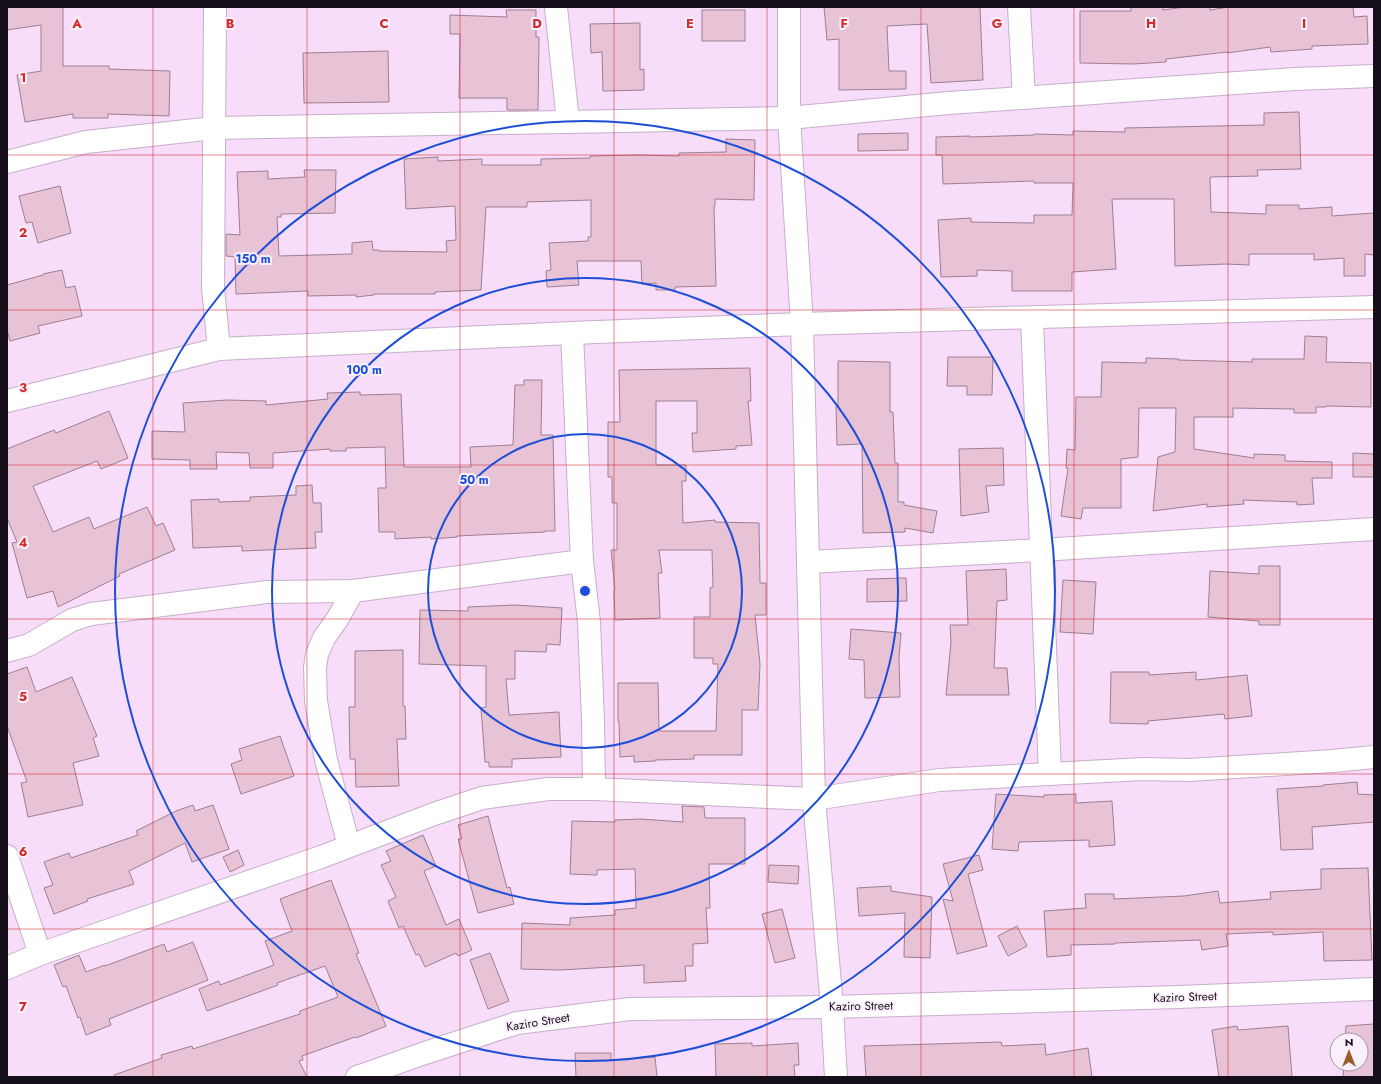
<svg xmlns="http://www.w3.org/2000/svg" width="1381" height="1084" viewBox="0 0 1381 1084" font-family="Jost,sans-serif">
  <rect width="100%" height="100%" fill="#f7ddfa"/>
  <g fill="#e8c3d6" stroke="#a07e8f">
    <path d="M 7,7 L 63,7 L 63,66 L 109,66 L 109,69 L 170,71 L 169,116 L 108,114 L 108,118 L 73,118 L 73,114 L 25,122 L 17,75 L 41,71 L 41,25 L 7,30 Z"/>
    <path d="M 824,7 L 980,7 L 983,80 L 931,83 L 927,24 L 887,26 L 889,71 L 906,71 L 906,89 L 839,90 L 839,39 L 827,40 Z"/>
    <path d="M 1131,7 L 1163,7 L 1163,10 L 1185,7 L 1210,7 L 1210,10 L 1229,7 L 1353,7 L 1354,17 L 1367,16 L 1368,44 L 1312,46 L 1312,49 L 1271,52 L 1270,47 L 1227,53 L 1227,52 L 1166,59 L 1166,62 L 1133,64 L 1080,63 L 1080,11 L 1131,11 Z"/>
    <path d="M 506,10 L 536,10 L 536,37 L 539,37 L 538,110 L 507,110 L 507,98 L 459,98 L 460,34 L 450,34 L 450,15 L 507,17 Z"/>
    <rect x="702" y="10" width="43" height="31"/>
    <path d="M 640,23 L 640,70 L 644,69 L 644,90 L 603,91 L 602,52 L 591,53 L 590,24 Z"/>
    <path d="M 388,51 L 389,102 L 304,103 L 303,53 Z"/>
    <path d="M 1299,112 L 1301,169 L 1257,170 L 1258,176 L 1210,177 L 1211,212 L 1266,214 L 1266,205 L 1299,205 L 1299,209 L 1332,207 L 1332,216 L 1374,213 L 1374,255 L 1365,254 L 1365,276 L 1344,276 L 1344,258 L 1314,260 L 1314,254 L 1249,254 L 1249,265 L 1226,264 L 1175,266 L 1174,199 L 1112,199 L 1116,269 L 1072,272 L 1072,291 L 1012,291 L 1012,271 L 977,270 L 977,276 L 941,277 L 938,220 L 971,218 L 971,222 L 1034,223 L 1034,215 L 1072,215 L 1073,183 L 1034,183 L 1034,181 L 943,184 L 942,155 L 936,155 L 936,137 L 970,136 L 970,137 L 1034,135 L 1034,134 L 1073,135 L 1073,131 L 1125,132 L 1125,128 L 1264,125 L 1264,113 Z"/>
    <path d="M 908,133 L 908,150 L 858,151 L 858,134 Z"/>
    <path d="M 726,139 L 755,140 L 754,200 L 715,199 L 715,206 L 714,206 L 716,286 L 675,287 L 675,290 L 656,290 L 656,283 L 642,284 L 641,261 L 577,261 L 579,285 L 547,287 L 546,271 L 551,270 L 549,243 L 588,241 L 588,237 L 591,237 L 591,200 L 527,202 L 527,207 L 486,207 L 481,290 L 435,292 L 435,294 L 374,294 L 374,295 L 356,297 L 356,295 L 308,296 L 308,291 L 236,294 L 235,257 L 226,256 L 226,234 L 240,235 L 237,172 L 268,171 L 268,179 L 305,177 L 304,170 L 336,170 L 335,213 L 281,214 L 281,217 L 277,217 L 279,256 L 352,254 L 352,243 L 372,241 L 373,250 L 379,250 L 379,251 L 447,252 L 446,241 L 456,240 L 455,206 L 406,209 L 404,159 L 438,157 L 438,161 L 482,159 L 482,165 L 541,165 L 541,159 L 590,158 L 590,156 L 637,155 L 679,156 L 679,153 L 726,152 Z"/>
    <path d="M 60,186 L 71,233 L 38,243 L 32,222 L 26,223 L 19,196 Z"/>
    <path d="M 62,270 L 66,288 L 75,286 L 82,316 L 38,326 L 40,333 L 10,341 L 7,330 L 7,285 L 43,275 L 43,274 Z"/>
    <path d="M 1305,336 L 1327,337 L 1326,362 L 1371,363 L 1371,407 L 1326,406 L 1326,407 L 1316,407 L 1316,413 L 1294,413 L 1294,409 L 1233,408 L 1233,417 L 1194,417 L 1194,449 L 1254,458 L 1254,454 L 1285,455 L 1285,461 L 1332,462 L 1332,478 L 1312,478 L 1314,504 L 1297,505 L 1297,502 L 1243,500 L 1244,504 L 1207,507 L 1207,504 L 1153,511 L 1158,457 L 1175,452 L 1176,408 L 1139,408 L 1138,457 L 1121,459 L 1121,508 L 1083,508 L 1081,519 L 1061,516 L 1068,468 L 1066,468 L 1067,449 L 1075,450 L 1076,397 L 1101,397 L 1102,362 L 1146,363 L 1146,358 L 1179,359 L 1178,360 L 1252,362 L 1252,359 L 1304,359 Z"/>
    <path d="M 948,357 L 993,357 L 992,395 L 967,395 L 967,386 L 947,386 Z"/>
    <path d="M 838,361 L 890,362 L 890,412 L 893,412 L 895,463 L 898,463 L 898,502 L 904,502 L 904,505 L 937,511 L 933,533 L 905,528 L 905,532 L 863,533 L 862,444 L 837,445 L 836,406 L 838,406 Z"/>
    <path d="M 750,368 L 751,401 L 748,401 L 752,445 L 736,446 L 736,449 L 693,452 L 692,433 L 697,433 L 697,401 L 656,401 L 656,465 L 686,465 L 686,481 L 682,481 L 683,523 L 715,520 L 715,522 L 759,523 L 760,583 L 766,583 L 766,615 L 755,615 L 760,664 L 758,710 L 742,710 L 742,755 L 694,755 L 694,759 L 655,760 L 655,761 L 634,762 L 634,756 L 620,757 L 619,721 L 618,721 L 618,683 L 658,683 L 659,731 L 716,731 L 718,664 L 713,664 L 713,658 L 694,658 L 694,617 L 710,617 L 710,588 L 713,587 L 712,550 L 659,550 L 662,573 L 658,573 L 660,618 L 615,620 L 614,590 L 615,590 L 611,550 L 617,550 L 617,503 L 612,503 L 612,477 L 608,477 L 608,422 L 620,422 L 619,370 Z"/>
    <path d="M 524,380 L 542,380 L 541,435 L 553,435 L 555,531 L 545,531 L 545,532 L 457,536 L 457,537 L 431,539 L 431,537 L 395,539 L 395,532 L 379,532 L 378,488 L 386,488 L 385,447 L 346,448 L 346,451 L 330,451 L 330,449 L 273,453 L 273,468 L 250,468 L 249,453 L 216,452 L 217,469 L 190,469 L 190,460 L 152,459 L 152,431 L 185,432 L 183,403 L 227,400 L 266,401 L 266,405 L 328,399 L 327,393 L 360,392 L 360,395 L 401,394 L 404,467 L 471,467 L 470,447 L 513,445 L 515,385 L 524,385 Z"/>
    <path d="M 109,411 L 128,458 L 101,469 L 97,461 L 33,486 L 53,532 L 89,517 L 94,529 L 147,507 L 156,526 L 163,523 L 175,550 L 119,574 L 120,576 L 58,607 L 53,591 L 27,598 L 12,543 L 17,542 L 7,518 L 7,449 L 54,430 L 56,433 Z"/>
    <path d="M 1003,448 L 1004,485 L 986,486 L 989,512 L 961,516 L 959,449 Z"/>
    <path d="M 1353,453 L 1374,454 L 1374,477 L 1353,477 Z"/>
    <path d="M 312,485 L 313,503 L 321,503 L 322,532 L 315,532 L 316,548 L 242,551 L 242,546 L 193,548 L 191,500 L 219,499 L 219,502 L 250,501 L 250,497 L 296,495 L 296,486 Z"/>
    <path d="M 1259,566 L 1280,566 L 1280,625 L 1259,625 L 1259,621 L 1208,617 L 1210,571 L 1259,574 Z"/>
    <path d="M 1006,569 L 1007,600 L 997,601 L 994,668 L 1007,668 L 1009,695 L 946,695 L 951,642 L 950,625 L 968,625 L 966,571 Z"/>
    <path d="M 906,578 L 907,601 L 867,602 L 867,579 Z"/>
    <path d="M 1063,580 L 1096,582 L 1093,634 L 1060,632 Z"/>
    <path d="M 516,605 L 562,608 L 560,645 L 547,644 L 546,652 L 515,651 L 515,679 L 506,679 L 509,715 L 559,712 L 561,757 L 512,759 L 512,767 L 489,767 L 489,762 L 485,762 L 481,708 L 486,707 L 486,666 L 419,664 L 420,610 L 468,611 L 468,607 Z"/>
    <path d="M 851,629 L 901,633 L 899,658 L 900,697 L 865,698 L 864,660 L 849,659 Z"/>
    <path d="M 403,650 L 403,706 L 405,706 L 406,739 L 397,739 L 399,786 L 356,787 L 355,759 L 350,759 L 349,707 L 355,707 L 355,651 Z"/>
    <path d="M 27,667 L 36,692 L 72,677 L 97,736 L 93,738 L 99,756 L 73,763 L 83,805 L 28,817 L 21,783 L 27,782 L 7,726 L 7,674 Z"/>
    <path d="M 1111,672 L 1149,672 L 1149,675 L 1196,672 L 1196,680 L 1247,675 L 1252,716 L 1225,719 L 1224,714 L 1148,721 L 1148,724 L 1110,723 Z"/>
    <path d="M 280,736 L 294,776 L 241,794 L 231,764 L 242,760 L 239,749 Z"/>
    <path d="M 1357,782 L 1358,794 L 1374,795 L 1374,822 L 1312,827 L 1313,849 L 1281,850 L 1277,789 L 1323,786 L 1323,785 Z"/>
    <path d="M 996,794 L 1044,797 L 1044,795 L 1076,794 L 1076,803 L 1112,801 L 1115,845 L 1089,847 L 1089,840 L 1019,842 L 1018,851 L 992,849 Z"/>
    <path d="M 193,805 L 195,811 L 213,805 L 229,849 L 192,862 L 185,843 L 129,871 L 134,884 L 87,899 L 88,901 L 54,914 L 44,888 L 53,885 L 44,862 L 69,853 L 71,858 L 138,835 L 136,831 L 176,811 Z"/>
    <path d="M 682,806 L 704,807 L 705,818 L 745,818 L 745,864 L 709,864 L 710,908 L 706,908 L 708,943 L 693,944 L 693,966 L 685,966 L 686,981 L 644,983 L 644,965 L 561,970 L 521,969 L 522,923 L 570,925 L 570,918 L 615,915 L 615,910 L 636,908 L 635,869 L 597,870 L 597,875 L 570,874 L 572,821 L 615,822 L 615,820 L 641,819 L 683,822 Z"/>
    <path d="M 488,816 L 507,888 L 510,887 L 514,904 L 478,913 L 458,839 L 462,839 L 458,825 Z"/>
    <path d="M 423,835 L 436,866 L 424,871 L 446,925 L 459,919 L 472,950 L 458,956 L 456,953 L 425,967 L 419,954 L 416,955 L 403,926 L 399,928 L 388,901 L 396,897 L 381,865 L 391,861 L 386,851 Z"/>
    <path d="M 238,850 L 244,865 L 230,872 L 223,857 Z"/>
    <path d="M 979,855 L 983,870 L 968,874 L 987,946 L 957,954 L 943,899 L 953,901 L 943,864 Z"/>
    <path d="M 769,865 L 799,866 L 798,884 L 768,882 Z"/>
    <path d="M 1368,868 L 1372,960 L 1324,961 L 1323,932 L 1273,935 L 1273,932 L 1226,934 L 1228,946 L 1202,950 L 1200,940 L 1115,943 L 1115,944 L 1071,945 L 1071,955 L 1047,957 L 1044,911 L 1086,908 L 1085,894 L 1114,894 L 1114,899 L 1184,896 L 1218,891 L 1220,903 L 1271,899 L 1270,892 L 1321,889 L 1321,869 Z"/>
    <path d="M 331,880 L 359,953 L 356,954 L 386,1026 L 356,1038 L 355,1037 L 302,1056 L 303,1060 L 299,1061 L 307,1077 L 115,1077 L 114,1075 L 162,1058 L 161,1055 L 192,1046 L 193,1049 L 300,1014 L 300,1011 L 338,997 L 325,966 L 277,983 L 278,985 L 207,1011 L 199,989 L 219,981 L 220,985 L 274,965 L 265,941 L 292,931 L 280,899 Z"/>
    <path d="M 891,886 L 891,891 L 932,897 L 930,958 L 904,957 L 905,913 L 859,916 L 857,888 Z"/>
    <path d="M 782,909 L 795,958 L 775,963 L 762,914 Z"/>
    <path d="M 1017,926 L 1027,946 L 1008,956 L 998,936 Z"/>
    <path d="M 193,942 L 208,980 L 109,1019 L 111,1025 L 86,1035 L 80,1017 L 78,1018 L 66,986 L 63,987 L 54,965 L 79,955 L 86,972 L 105,965 L 105,966 L 164,944 L 167,952 Z"/>
    <path d="M 490,953 L 509,1001 L 488,1009 L 470,960 Z"/>
    <path d="M 1374,1024 L 1374,1077 L 1343,1077 L 1344,1064 L 1361,1064 L 1361,1040 L 1345,1040 L 1346,1026 Z"/>
    <path d="M 1237,1026 L 1238,1030 L 1288,1026 L 1292,1077 L 1219,1077 L 1212,1030 Z"/>
    <path d="M 1001,1042 L 1002,1046 L 1045,1044 L 1046,1055 L 1088,1048 L 1092,1077 L 866,1077 L 864,1046 Z"/>
    <path d="M 752,1043 L 752,1046 L 798,1043 L 799,1065 L 794,1065 L 795,1077 L 716,1077 L 715,1044 Z"/>
    <path d="M 575,1053 L 611,1053 L 611,1060 L 655,1057 L 657,1077 L 576,1077 Z"/>
  </g>
  <g fill="none" stroke-linecap="round" stroke-linejoin="round">
    <defs>
      <g id="minor">
        <path d="M 215,7 L 213,288 L 219,349"/>
        <path d="M 556,7 L 568,122"/>
        <path d="M 789,7 L 789,118 L 802,324 L 814,799 L 832,1007 L 836,1077"/>
        <path d="M 1019,7 L 1024,98"/>
        <path d="M 7,162 L 86,142 L 214,128 L 789,118 L 949,103 L 1295,79 L 1374,76"/>
        <path d="M 1032,318 L 1050,774"/>
        <path d="M 572,333 L 582,561 L 589,622 L 593,719 L 594,789"/>
        <path d="M 7,401 L 219,349 L 572,333 L 802,324 L 1374,307"/>
        <path d="M 808,562 L 1041,550 L 1374,529"/>
        <path d="M 7,651 L 29,645 L 72,620 L 91,614 L 267,592 L 353,591 L 582,561"/>
        <path d="M 349,846 L 326,760 L 316,701 L 315,668 L 317,654 L 324,638 L 338,618 L 353,591"/>
        <path d="M 7,856 L 40,954"/>
        <path d="M 7,968 L 40,954 L 321,857 L 434,814 L 482,798 L 548,789 L 594,789 L 814,799 L 939,780 L 1143,769 L 1189,770 L 1332,761 L 1374,757"/>
        <path d="M 357,1077 L 425,1053 L 517,1023 L 630,1009 L 832,1007 L 1178,997 L 1374,989"/>
      </g>
    </defs>
    <use href="#minor" stroke="#c7aeca" stroke-width="24"/>
    <use href="#minor" stroke="#fff" stroke-width="22"/>
  </g>
  <path fill="none" stroke="#d62828" stroke-width="1" stroke-opacity="0.55" d="M 153,7 L 153,1077M 307,7 L 307,1077M 460,7 L 460,1077M 614,7 L 614,1077M 767,7 L 767,1077M 921,7 L 921,1077M 1074,7 L 1074,1077M 1228,7 L 1228,1077M 7,155 L 1374,155M 7,310 L 1374,310M 7,465 L 1374,465M 7,619 L 1374,619M 7,774 L 1374,774M 7,929 L 1374,929"/>
  <g fill="none" stroke="#1d4ed8" stroke-width="2">
    <circle cx="585" cy="591" r="157"/>
    <circle cx="585" cy="591" r="313"/>
    <circle cx="585" cy="591" r="470"/>
  </g>
  <g text-anchor="middle" stroke-width="4" stroke-linejoin="round" paint-order="stroke">
    <g font-size="12" fill="#160e18" stroke="#faf0fc">
      <text transform="translate(1185 997) rotate(-2)" y="4">Kaziro Street</text>
      <text transform="translate(861 1006) rotate(-1)" y="4">Kaziro Street</text>
      <text transform="translate(538 1022) rotate(-9)" y="4">Kaziro Street</text>
    </g>
  </g>
  <g font-size="13" text-anchor="middle" font-weight="bold" fill="#d62828" stroke="#faf0fc" stroke-width="4" stroke-linejoin="round" paint-order="stroke">
    <text x="77" y="28">A</text>
    <text x="230" y="28">B</text>
    <text x="384" y="28">C</text>
    <text x="537" y="28">D</text>
    <text x="690" y="28">E</text>
    <text x="844" y="28">F</text>
    <text x="997" y="28">G</text>
    <text x="1151" y="28">H</text>
    <text x="1304" y="28">I</text>
    <text x="23" y="82">1</text>
    <text x="23" y="237">2</text>
    <text x="23" y="392">3</text>
    <text x="23" y="547">4</text>
    <text x="23" y="701">5</text>
    <text x="23" y="856">6</text>
    <text x="23" y="1011">7</text>
  </g>
  <circle cx="585" cy="591" r="6" fill="#1d4ed8" stroke="#faf0fc" stroke-width="2"/>
  <g font-size="12" text-anchor="middle" font-weight="bold" fill="#1d4ed8" stroke="#faf0fc" stroke-width="4" stroke-linejoin="round" paint-order="stroke">
    <text x="253" y="263">150 m</text>
    <text x="364" y="374">100 m</text>
    <text x="474" y="484">50 m</text>
  </g>
  <rect width="1381" height="1084" fill="none" stroke="#160e18" stroke-width="16"/>
  <g transform="translate(1349 1052)"><circle r="19" fill="#faf0fc" stroke="#9f96a1"/>
  <path d="M0-3L7 15L0 10L-7 15Z" fill="#9c5c27"/>
  <text y="-6" font-size="11" font-weight="bold" text-anchor="middle" fill="#160e18">N</text>
  </g>
</svg>
